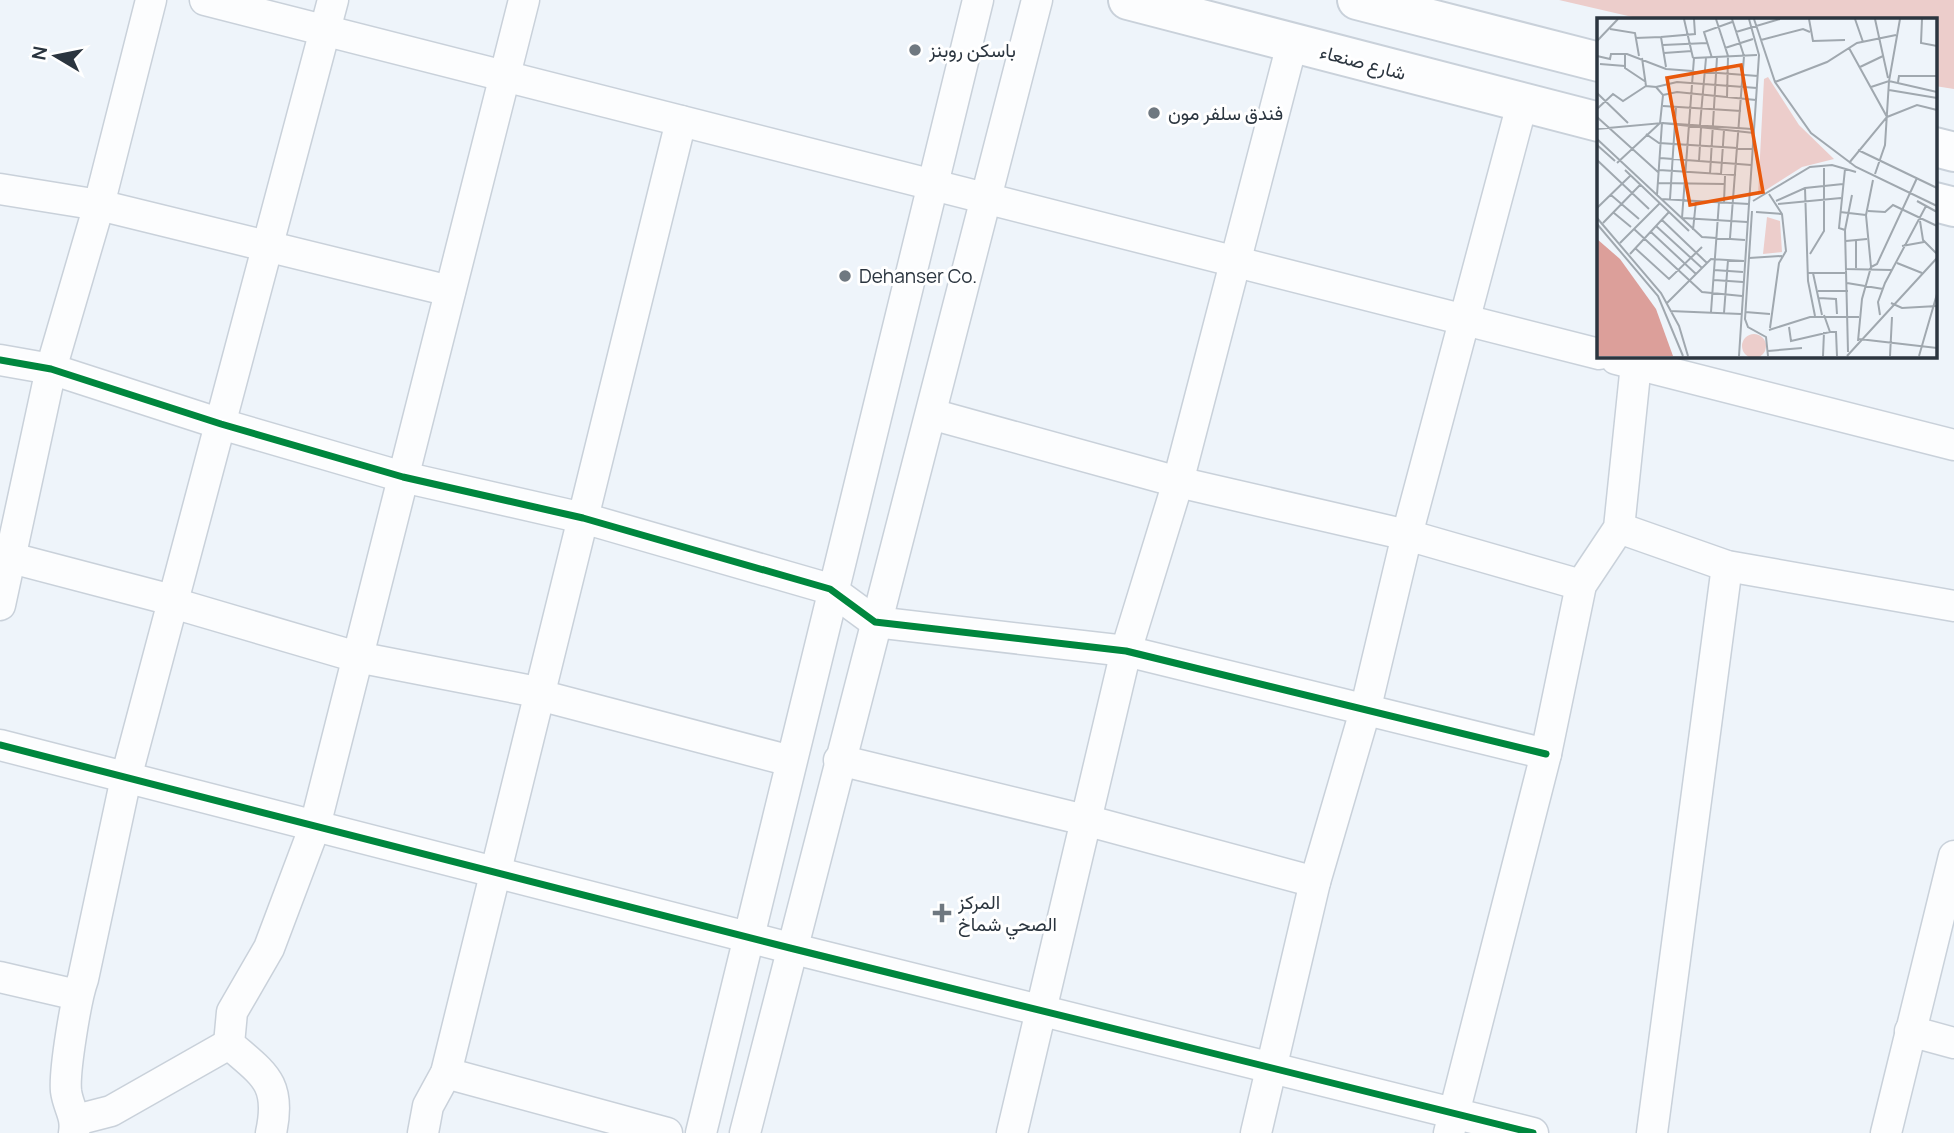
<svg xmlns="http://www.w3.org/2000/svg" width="1954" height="1133" viewBox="0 0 1954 1133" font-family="Manrope,Vazirmatn,sans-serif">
  <rect width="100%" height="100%" fill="#eef4fa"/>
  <path fill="#eccdcb" d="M 1559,0 L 1954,0 L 1954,89 L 1935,86 L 1935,19 L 1641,19 Z"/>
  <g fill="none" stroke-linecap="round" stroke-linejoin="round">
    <defs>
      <g id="street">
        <path d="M 205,0 L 1599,354"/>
        <path d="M 0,189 L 99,205 L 450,291"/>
        <path d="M 1616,359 L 1954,445"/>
        <path d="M 0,360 L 51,369 L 221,424 L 403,477 L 583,518 L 830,589 L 875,622 L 1126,651 L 1546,754"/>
        <path d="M 931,414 L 1178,482 L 1407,535 L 1581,585"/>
        <path d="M 1619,528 L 1727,566 L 1954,606"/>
        <path d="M 0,555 L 168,599 L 173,603 L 357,657 L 537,692 L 539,695 L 791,761"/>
        <path d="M 0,605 L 51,369 L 99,205 L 151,0"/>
        <path d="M 0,745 L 790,948 L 1533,1133"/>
        <path d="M 839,760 L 1085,820 L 1315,882"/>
        <path d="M 0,977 L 77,995"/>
        <path d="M 1910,1031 L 1954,1043"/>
        <path d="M 446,1073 L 667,1133"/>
        <path d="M 76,1120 L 111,1111 L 229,1044"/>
        <path d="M 74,1133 C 77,1116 68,1107 66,1091 C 64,1071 76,998 83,979 L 126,778 L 333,0"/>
        <path d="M 271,1133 C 282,1082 263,1074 229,1044 L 232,1012 L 269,948 L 315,826 L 524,0"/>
        <path d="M 423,1133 L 428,1106 L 446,1073 L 681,121"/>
        <path d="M 701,1133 L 978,0"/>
        <path d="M 745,1133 L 1037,0"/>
        <path d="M 1012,1133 L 1126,651 L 1178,482 L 1292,44"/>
        <path d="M 1256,1133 L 1315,882 L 1365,711 L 1407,535 L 1522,104"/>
        <path d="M 1449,1133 L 1546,754 L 1581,585 L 1619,528 L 1636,364"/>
        <path d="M 1652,1133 L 1727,566"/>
        <path d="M 1886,1133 L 1954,856"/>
      </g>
      <g id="highway">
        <path d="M 1128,0 L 1599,122"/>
        <path d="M 1357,0 L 1599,62"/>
        <path d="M 1935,147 L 1954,152"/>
        <path d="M 1935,202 L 1954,207"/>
      </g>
    </defs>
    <use href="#street" stroke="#c9d1da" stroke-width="33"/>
    <use href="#highway" stroke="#c9d1da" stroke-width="42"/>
    <use href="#street" stroke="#fcfdfe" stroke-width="30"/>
    <use href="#highway" stroke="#fcfdfe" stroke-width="38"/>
    <defs>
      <g id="cycleway">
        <path d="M 0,360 L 51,369 L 221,424 L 403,477 L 583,518 L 830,589 L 875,622 L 1126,651 L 1546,754"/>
        <path d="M 0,745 L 790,948 L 1533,1133"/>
      </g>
    </defs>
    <use href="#cycleway" stroke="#fff" stroke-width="11"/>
    <use href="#cycleway" stroke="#00873e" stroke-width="7"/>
  </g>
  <g fill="#6f7880" stroke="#fff" stroke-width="2.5">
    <circle cx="915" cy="50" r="7"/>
    <circle cx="1154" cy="113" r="7"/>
    <circle cx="845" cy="276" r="7"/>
    <path d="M938.5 902.5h7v7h7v7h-7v7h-7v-7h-7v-7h7z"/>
  </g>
  <g text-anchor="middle" stroke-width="6" stroke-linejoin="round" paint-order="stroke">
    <g font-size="19" fill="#2b353f" stroke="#fff" text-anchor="start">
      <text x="929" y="57">باسكن روبنز</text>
      <text x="1168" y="120">فندق سلفر مون</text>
      <text x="859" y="283">Dehanser Co.</text>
      <text x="958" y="909">المركز<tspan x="958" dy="22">الصحي شماخ</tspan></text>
    </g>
    <g font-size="19" fill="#2b353f" stroke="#fff">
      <text transform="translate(1363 62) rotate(15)" y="7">شارع صنعاء</text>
    </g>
  </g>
  <g transform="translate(1597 18)">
    <rect width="340" height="340" fill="#eef4fa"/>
    <path d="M 171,59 L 202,107 L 237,141 L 205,149 L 161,177 L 167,61 ZM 170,199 L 183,203 L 185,234 L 166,236 ZM145 328a12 12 0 1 1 24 0a12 12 0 1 1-24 0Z" fill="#eccdcb"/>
    <path d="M 0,221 L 23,241 L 59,291 L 76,338 L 0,338 Z" fill="#dc9f9a"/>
    <path fill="none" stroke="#a0a8af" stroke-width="2" d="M 87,1 L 96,40M 119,1 L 131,38 L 130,80M 152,1 L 162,37 L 152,186M 157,1 L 178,64 L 214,115 L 259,149 L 340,188M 212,1 L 216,23 L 248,22M 258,1 L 266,24M 278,1 L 291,60M 325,1 L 324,25 L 340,28M 13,11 L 38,15 L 42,38M 139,14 L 183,1M 64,19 L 98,16 L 97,1M 38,20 L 64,19 L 69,49M 164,22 L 206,11 L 213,14M 0,23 L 21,1M 66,27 L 110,25M 128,30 L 156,21M 67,35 L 95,33M 28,36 L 28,50 L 49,64M 0,38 L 13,41 L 14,36 L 30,36 L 69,51 L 161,58M 115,40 L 107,14 L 135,4M 3,46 L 28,48M 263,49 L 286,38M 178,64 L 230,44 L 260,25 L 299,17M 301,64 L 302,58 L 340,58M 59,69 L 80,64 L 160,70M 274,69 L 292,63 L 340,74M 292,72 L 340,80M 0,75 L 31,105M 66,77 L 80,74 L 159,82M 66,88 L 144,93M 0,91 L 16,76 L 26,83 L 49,68M 0,99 L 61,154M 290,99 L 320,87 L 340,92M 103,107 L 109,40M 0,111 L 65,105 L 60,177M 155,111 L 65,105 L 157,115M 49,116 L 62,125 L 156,131M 0,121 L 105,219 L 148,222M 0,127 L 18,143M 261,132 L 340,170M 63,140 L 154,147M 0,142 L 52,191M 102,143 L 104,110M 20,145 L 63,105 L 66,77 L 59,69 L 49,68 L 45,40M 252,145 L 290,99 L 252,30M 248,151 L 242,210 L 248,212 L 251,334M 28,152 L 92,213M 62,152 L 139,157M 113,156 L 120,39M 124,156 L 127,112M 278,156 L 288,127 L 292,63 L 303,1M 61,165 L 127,166M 208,170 L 211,263 L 218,298M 172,176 L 185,196 L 189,233 L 182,245 L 173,310M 14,177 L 42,201M 64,181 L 152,186M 73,181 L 79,89M 156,183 L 213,149 L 235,147 L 259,154M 179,183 L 208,170 L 246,166M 320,183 L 340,194M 127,184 L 128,158M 181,186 L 244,180M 0,190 L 33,158M 155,193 L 148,301 L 151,309 L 169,319 L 171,338M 271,193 L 288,194 L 296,187 L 340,208M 159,194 L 185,196M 243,194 L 269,197M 17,195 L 34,209M 0,200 L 64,275 L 82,308 L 91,338M 85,200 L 97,40 L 160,37M 86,200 L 150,204M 65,202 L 110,245M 323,203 L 326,222 L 340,236M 6,205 L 43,167M 0,206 L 61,278 L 86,338M 59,208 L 105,250M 37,211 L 105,274 L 145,278M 96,212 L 99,183M 248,212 L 255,177M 54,214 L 99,256M 133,220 L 147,38 L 135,1M 249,223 L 270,221M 23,225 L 63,185M 305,228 L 327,224M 38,230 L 72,261 L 105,229M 33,236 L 72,194M 213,236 L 227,213 L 227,150M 152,240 L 185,238M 300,245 L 325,255M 274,249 L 269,197 L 276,162M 259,250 L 259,222M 248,251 L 295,252M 117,252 L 146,254M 210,255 L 248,255M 216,255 L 225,297M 117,262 L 146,264M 250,265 L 286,271M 221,273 L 251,273M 222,280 L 239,281 L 240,296M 70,285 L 114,241 L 147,243M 294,285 L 305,290 L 340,288M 73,293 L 144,296M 114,294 L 122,184M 148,294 L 173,296M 127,295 L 131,242M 227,297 L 233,314 L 239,314 L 240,338M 283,297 L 281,284 L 288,265 L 329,188M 192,309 L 194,323 L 233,314M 172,312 L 213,299 L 262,299M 262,321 L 340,330M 261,323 L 265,281 L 274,249 L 280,246 L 320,160M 171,333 L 205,330M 142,338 L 152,186M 226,338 L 227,314M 250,338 L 340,240M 293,338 L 295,299M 322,338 L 340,276"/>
    <path fill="#e8590c" fill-opacity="0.15" stroke="#e8590c" stroke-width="3.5" d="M 144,47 L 166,174 L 93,187 L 70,60 Z"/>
    <rect width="340" height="340" fill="none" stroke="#2b353f" stroke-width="3.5"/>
  </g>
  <g transform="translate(56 56) rotate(280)" stroke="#ffffff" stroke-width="5" paint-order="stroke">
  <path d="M0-5L12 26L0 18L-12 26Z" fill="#2b353f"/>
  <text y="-10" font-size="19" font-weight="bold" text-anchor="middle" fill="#2b353f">N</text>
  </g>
</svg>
